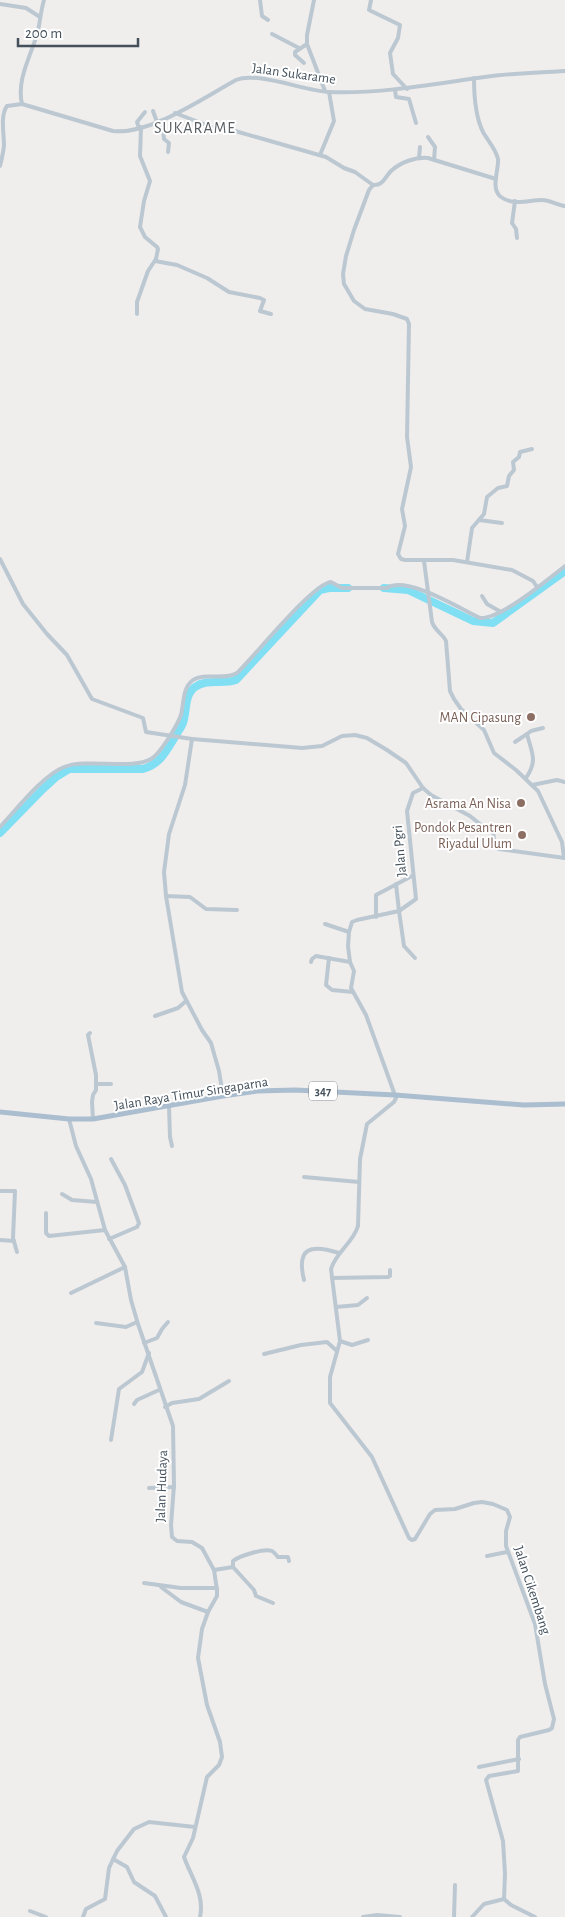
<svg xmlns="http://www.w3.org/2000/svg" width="565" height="1917" viewBox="0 0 565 1917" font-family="'Alegreya Sans',sans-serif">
  <rect width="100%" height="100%" fill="#f0eded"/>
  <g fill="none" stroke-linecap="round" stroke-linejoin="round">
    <g stroke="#80dff3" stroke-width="8">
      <path d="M 384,588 L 408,590 L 473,621 L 493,623 L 565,571"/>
      <path d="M 0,833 L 43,789 L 56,777 L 69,769 L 143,769 C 160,764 166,752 175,737 C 177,733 181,728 183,723 C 187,712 184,695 195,687 C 208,678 222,685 236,680 L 320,590 L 329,588 L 348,588"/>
    </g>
    <g stroke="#bcc8d1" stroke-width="4">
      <path d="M 44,0 C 41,10 40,21 38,31 C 32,54 16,79 22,104 L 113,131 C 150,135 203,98 236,80 C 257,71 304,91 329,92 C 382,94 433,84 485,77 C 511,73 538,73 565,71"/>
      <path d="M 260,0 L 262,16 L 268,20"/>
      <path d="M 314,0 L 307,35 L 307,44 L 325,91"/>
      <path d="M 371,0 L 369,10 L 400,25 L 398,38 L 390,53 L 393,74 L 407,89"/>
      <path d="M 0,4 L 26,8 L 40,17"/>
      <path d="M 272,34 L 299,48"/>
      <path d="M 304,63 L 295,55 L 295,52 L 307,44"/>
      <path d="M 474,78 C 474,96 475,116 483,132 C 488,141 496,149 498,159 C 499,170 490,189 501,197 C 513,206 529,200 542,200 C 550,200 557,205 565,206"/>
      <path d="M 395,90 L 396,97 L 409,99 L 416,123"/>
      <path d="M 153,111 L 157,122"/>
      <path d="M 175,113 L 214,128 L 235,131 L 326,157 L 344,168 L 355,172 L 373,185 L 369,190 L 354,230 L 346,256 L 343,274 L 344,284 L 354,301 L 365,309 L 393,314 L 407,319 L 409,324 L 407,437 L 411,467 L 402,509 L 405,526 L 398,554 L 401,559 L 405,560 L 453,560 L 512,570 L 533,581 L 537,587"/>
      <path d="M 162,120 L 164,139 L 169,143 L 168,152"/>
      <path d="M 139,128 L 137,122 L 145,112"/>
      <path d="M 428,137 L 435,147 L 434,160"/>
      <path d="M 320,155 L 334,121 L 329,92"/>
      <path d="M 419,158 L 420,147"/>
      <path d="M 0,166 C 2,159 3,152 4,146 C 4,133 0,116 7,106 L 22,104"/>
      <path d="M 373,185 C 383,186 385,177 391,171 C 401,162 415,157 428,158 L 496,179"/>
      <path d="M 515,201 L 512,223 L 516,229 L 517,238"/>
      <path d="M 155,261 L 177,265 L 207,278 L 229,292 L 260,298 L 264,300 L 260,311 L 271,314"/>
      <path d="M 137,314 L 137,302 L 148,271 L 156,259 L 158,249 L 157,247 L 145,237 L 140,227 L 144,201 L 150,181 L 140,156 L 141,127"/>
      <path d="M 479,520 L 502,523"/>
      <path d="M 0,559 L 23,604 L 47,634 L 67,655 L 92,699 L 143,718 L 146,732 L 192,739 L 185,785 L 169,834 L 164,872 L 166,896 L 182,992 L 202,1030 L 211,1043 L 219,1071 L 223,1096"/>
      <path d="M 424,561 L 432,622 C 435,631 443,634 446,641 L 450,691 L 454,699 L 461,709 L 484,730 L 494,753 L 516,770 L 538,791 L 562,842 L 564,858"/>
      <path d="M 467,562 L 472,528 L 484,514 L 487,497 L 498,488 L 507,486 L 509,476 L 514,470 L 513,462 L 519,457 L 520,452 L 532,449"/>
      <path d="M 482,596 L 487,604 L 501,612"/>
      <path d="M 192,739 L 302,748 L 322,746 L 342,736 L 355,735 L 367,738 L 387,750 L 406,763 L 423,788 L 431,795 L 470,816 L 485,828 L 493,831 L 495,847 L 499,849 L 565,858"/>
      <path d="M 515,742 L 527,734"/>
      <path d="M 526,778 C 538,760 532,754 527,734 L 531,731 L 543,728"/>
      <path d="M 532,785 L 557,780 L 565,782"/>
      <path d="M 0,827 C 16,810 43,775 64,767 C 87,758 133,770 151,759 C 160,754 177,726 181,715 C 184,704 182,688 193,680 C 205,672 223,681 237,673 C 254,657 312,584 331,582 L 342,588 L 387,588 C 407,575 461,609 480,618 C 500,620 548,579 565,566"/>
      <path d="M 396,884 L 399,911 L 357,920 L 352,922 L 349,932 L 348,946 L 350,962 L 354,971 L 351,988 L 366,1015 L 396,1098 L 394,1102 L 367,1124 L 360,1159 L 358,1226 C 353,1243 336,1252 331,1269 L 340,1341 L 330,1377 L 330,1403 L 372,1457 L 409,1538 L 412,1540 L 415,1539 L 430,1514 L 435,1510 L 455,1509 L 474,1503 L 482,1502 L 493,1504 L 507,1510 L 510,1517 L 506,1531 L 506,1546 L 535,1624 L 545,1684 L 554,1719 L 552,1728 L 549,1730 L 520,1737 L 518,1740 L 518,1771 L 489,1776 L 486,1780 L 503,1841 L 505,1874 L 504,1899"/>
      <path d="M 166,896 L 190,897 L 206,909 L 237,910"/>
      <path d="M 376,917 L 376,895 L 412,876"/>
      <path d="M 325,924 L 349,932"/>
      <path d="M 329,958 L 326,985 L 332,990 L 353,992"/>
      <path d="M 415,958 L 404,946 L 399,911 L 416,899 L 407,811 L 413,793 L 423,788"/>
      <path d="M 311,962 L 312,959 L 316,956 L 350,962"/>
      <path d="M 155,1016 L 178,1008 L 186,1001"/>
      <path d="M 90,1033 L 88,1035 L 96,1075 L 96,1090 L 93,1095 L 92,1102 L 93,1119"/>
      <path d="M 96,1084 L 111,1084"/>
      <path d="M 169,1106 L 170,1137 L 172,1146"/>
      <path d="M 69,1119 L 76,1146 L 91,1179 L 105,1230 L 125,1267 L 131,1300 L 138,1324 L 173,1426 L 174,1485 L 171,1525 L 172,1537 L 177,1541 L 192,1542 L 202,1548 L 214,1570 L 217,1590 L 217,1596 L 208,1612 L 202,1629 L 198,1658 L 207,1705 L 220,1742 L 222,1757 L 219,1765 L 207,1777 L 193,1838 L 184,1857 C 191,1877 205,1895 200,1917"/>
      <path d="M 304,1177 L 359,1182"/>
      <path d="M 0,1191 L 15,1191 L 13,1238 L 17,1252"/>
      <path d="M 62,1194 L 72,1200 L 97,1202"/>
      <path d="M 46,1213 L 46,1233 L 49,1236 L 105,1230"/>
      <path d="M 109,1239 L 137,1227 L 139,1223 L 125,1185 L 111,1159"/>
      <path d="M 0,1240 L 14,1241"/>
      <path d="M 332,1278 L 388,1277 L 390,1276 L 390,1270"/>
      <path d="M 304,1280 C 296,1247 311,1244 339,1253"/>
      <path d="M 71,1293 L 125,1267"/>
      <path d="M 336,1307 L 358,1305 L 367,1298"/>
      <path d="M 96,1323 L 126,1327 L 137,1322"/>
      <path d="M 340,1341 L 352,1345 L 368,1340"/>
      <path d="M 144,1343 L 157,1338 L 162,1329 L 168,1322"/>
      <path d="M 264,1354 L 301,1345 L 327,1342 L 337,1351"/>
      <path d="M 134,1404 L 137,1400 L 159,1390"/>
      <path d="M 165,1407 L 172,1403 L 199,1399 L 229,1381"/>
      <path d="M 111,1440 L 119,1389 L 142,1372 L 149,1353"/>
      <path d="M 149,1488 L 174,1487"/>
      <path d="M 487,1556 L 507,1552"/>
      <path d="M 233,1567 L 233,1561 C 239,1556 264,1548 272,1551 C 274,1552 277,1556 278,1557 L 288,1557 L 289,1561"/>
      <path d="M 214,1570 L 233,1567 L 254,1590 L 256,1596 L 273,1603"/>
      <path d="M 144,1583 L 181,1588 L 217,1588"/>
      <path d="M 161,1587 L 181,1602 L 208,1612"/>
      <path d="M 479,1767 L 519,1759"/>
      <path d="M 113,1859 L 127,1867 L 134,1882 L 155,1896 L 166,1917"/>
      <path d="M 30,1911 L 46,1917"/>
      <path d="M 83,1917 L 86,1909 L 105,1899 L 109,1868 L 117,1851 L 134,1829 L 149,1822 L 195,1827"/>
      <path d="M 363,1917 L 377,1915 L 400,1917"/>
      <path d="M 454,1917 L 455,1885"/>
      <path d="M 472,1917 L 484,1904 L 504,1899 L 511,1905 L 535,1917"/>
    </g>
    <path stroke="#aabecf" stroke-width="5" d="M 0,1112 L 69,1119 L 93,1119 L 223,1096 L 257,1091 L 295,1090 L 395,1095 L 524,1105 L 565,1104"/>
  </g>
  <g fill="#8d6e63" stroke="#fff" stroke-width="2">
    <circle cx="531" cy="717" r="5"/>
    <circle cx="521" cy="803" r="5"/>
    <circle cx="522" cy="835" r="5"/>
  </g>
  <g text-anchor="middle" stroke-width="4" stroke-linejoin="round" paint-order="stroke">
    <rect fill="#fff" stroke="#7c858d" stroke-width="1" x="309" y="1081.5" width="28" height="19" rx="4"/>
    <g font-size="12" font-weight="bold" fill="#44515c">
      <text x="323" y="1095">347</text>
    </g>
    <g font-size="14" fill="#44515c" stroke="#fff">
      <text transform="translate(294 73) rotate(8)" y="5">Jalan Sukarame</text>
      <text transform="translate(399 851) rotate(-95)" y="5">Jalan Pgri</text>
      <text transform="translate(191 1093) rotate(-9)" y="5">Jalan Raya Timur Singaparna</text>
      <text transform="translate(161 1486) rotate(-88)" y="5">Jalan Hudaya</text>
      <text transform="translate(533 1590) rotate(72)" y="5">Jalan Cikembang</text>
    </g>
    <g font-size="14" fill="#785e54" stroke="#fff" text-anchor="end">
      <text x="521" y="722">MAN Cipasung</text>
      <text x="511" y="808">Asrama An Nisa</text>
      <text x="512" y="832">Pondok Pesantren<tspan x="512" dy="16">Riyadul Ulum</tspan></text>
    </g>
    <g font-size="16" letter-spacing="1" fill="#595e63" stroke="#fff">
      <text x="195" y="133">SUKARAME</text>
    </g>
  </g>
  <path d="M18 38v8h120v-8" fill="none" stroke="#44515c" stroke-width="2.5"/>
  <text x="25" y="38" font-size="15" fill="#44515c" stroke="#ffffff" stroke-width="4" paint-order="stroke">200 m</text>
</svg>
